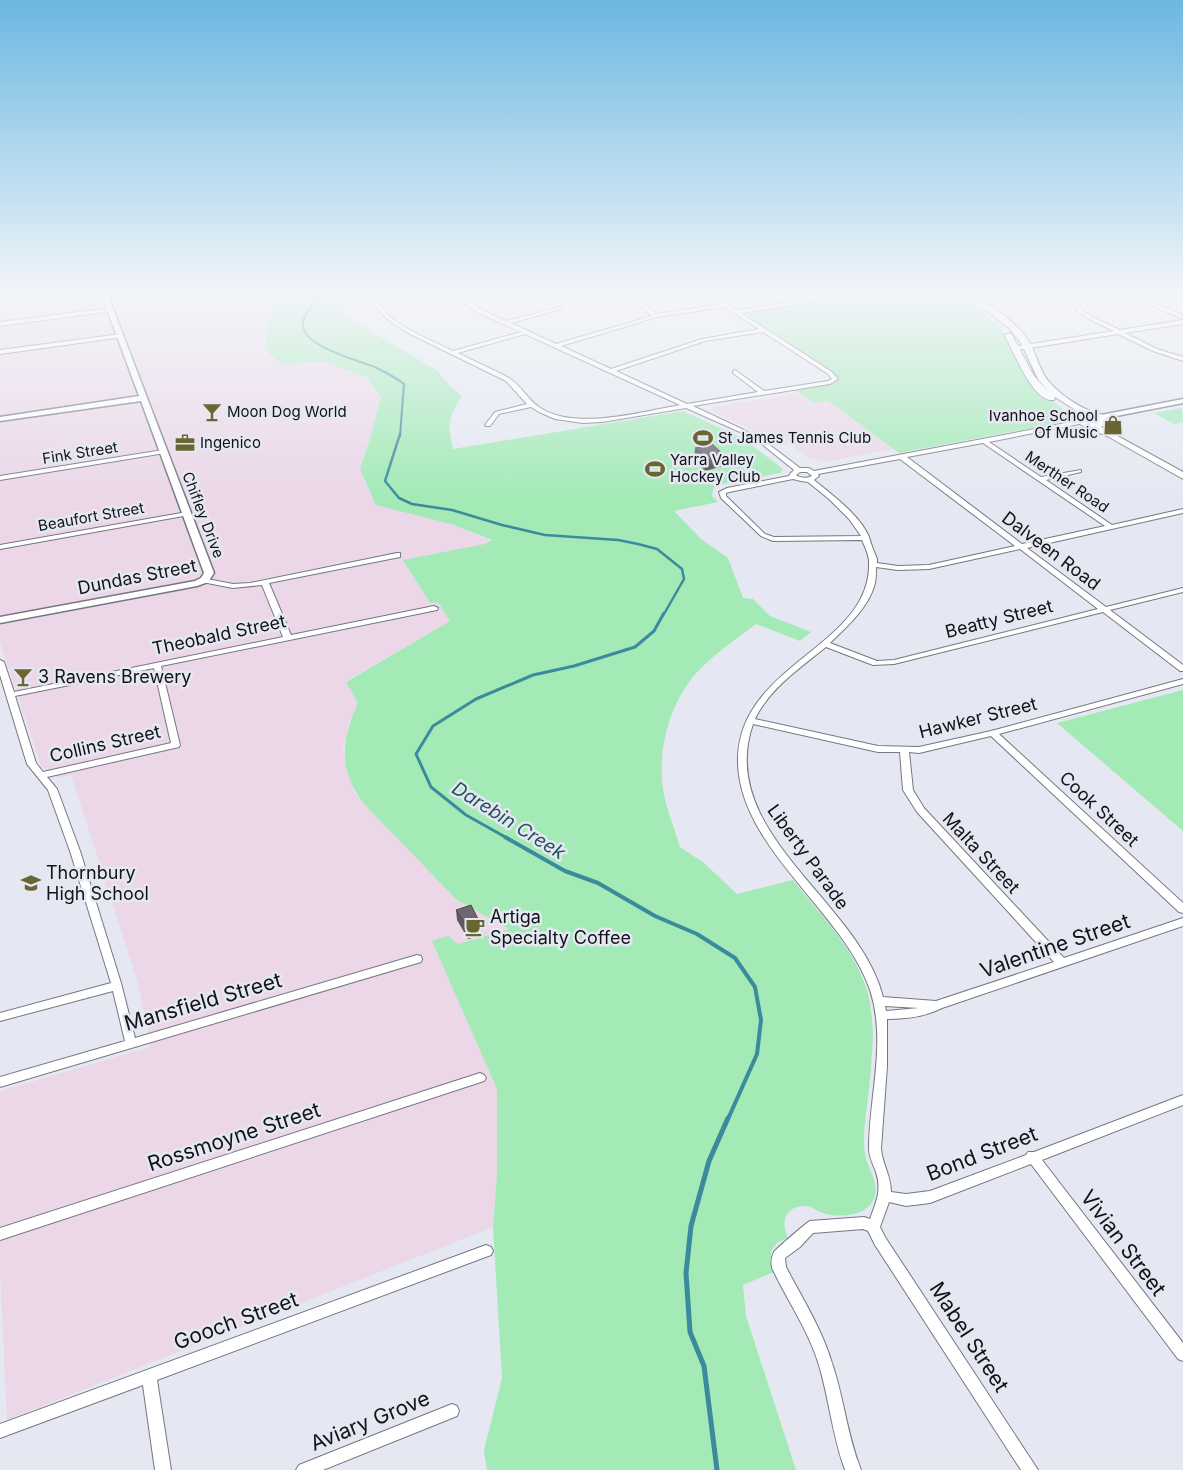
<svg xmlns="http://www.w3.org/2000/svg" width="1183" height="1470" viewBox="0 0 1183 1470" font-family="Inter,sans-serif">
  <rect width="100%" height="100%" fill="#e5e8f2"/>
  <g fill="#ebd7e8">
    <path d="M 0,293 L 284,293 L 269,321 L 282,365 L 324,361 L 368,378 L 381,397 L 371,435 L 360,469 L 451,524 L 492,541 L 485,544 L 429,601 L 430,603 L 438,602 L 450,621 L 346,681 L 358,703 L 348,725 L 343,750 L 345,764 L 355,793 L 457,900 L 509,929 L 458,944 L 486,1061 L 497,1089 L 497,1175 L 493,1227 L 7,1420 L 0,1273 L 0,1091 L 150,1047 L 147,1024 L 136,977 L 71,775 L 59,778 L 41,766 L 0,643 L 0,625 L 229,581 L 203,579 L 0,616 Z"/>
    <path d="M 799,393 L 813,403 L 828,401 L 893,449 L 824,462 L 808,457 L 790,444 L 779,446 L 766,437 L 712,411 L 712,407 Z"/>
  </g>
  <g fill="#a3eab7">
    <path d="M 284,293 L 369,293 L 369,297 L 348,304 L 342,311 L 369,330 L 438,371 L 448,384 L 462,396 C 448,418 447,423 453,449 L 683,411 L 744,439 L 783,469 L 780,473 L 717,485 L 713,489 L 712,496 L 718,502 L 674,511 L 701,539 L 728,558 L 743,598 L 753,599 L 770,616 L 811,632 L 800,641 L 756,624 C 734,641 706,659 689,682 C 666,714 657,757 664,795 C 668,813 675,830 680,847 L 704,863 L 737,894 L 793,880 C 818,912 850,944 864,982 C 871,999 872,1017 873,1035 C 872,1053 871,1071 869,1089 C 867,1110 862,1133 865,1154 C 868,1171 884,1188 870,1205 C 861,1216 836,1218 823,1213 C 817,1211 812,1206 805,1206 C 785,1206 780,1222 788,1238 L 778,1242 L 771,1251 L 774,1272 L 743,1285 L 746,1316 L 796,1470 L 487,1470 L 484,1450 L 502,1378 L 493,1227 L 497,1175 L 497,1089 L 432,941 L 448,936 L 458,944 L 509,929 L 457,900 L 366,806 C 338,772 340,742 358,703 L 346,682 L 450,621 L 438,602 L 430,603 L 403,560 L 485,544 L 492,540 L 451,524 L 376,505 L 360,469 L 371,435 L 381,397 L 368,378 L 324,361 L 282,365 L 264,349 L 269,321 Z"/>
    <path d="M 873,293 L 947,293 L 975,308 L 998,326 L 1009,339 L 1043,394 L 1074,418 L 1069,421 L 899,453 L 828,401 L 813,403 L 794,389 L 835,382 L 840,379 L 743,314 L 747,311 Z"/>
    <path d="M 1182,408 L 1183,422 L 1174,424 L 1154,413 Z"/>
    <path d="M 1183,690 L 1183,831 L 1057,723 Z"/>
  </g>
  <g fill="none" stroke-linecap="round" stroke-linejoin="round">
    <path stroke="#3c8b9d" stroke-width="2" d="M 322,293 C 315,302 302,314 303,326 C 304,347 361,361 377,368 C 387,373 396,378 404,384 L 400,436"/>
    <path stroke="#3c8b9d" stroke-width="2.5" d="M 400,434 L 385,481 L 399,498 L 412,504 L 452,510 L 502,525 L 545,535 L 618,540 L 638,544 L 657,549 L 682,569 L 684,579 L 664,614"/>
    <path stroke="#3c8b9d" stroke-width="3" d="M 507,838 L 466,815 L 431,787 L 416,754 L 433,726 L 476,699 L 533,675 L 574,666 L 635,647 L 654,631 L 664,613"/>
    <path stroke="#3c8b9d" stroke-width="4" d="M 505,837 L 565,871 L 598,883 L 655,916 L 697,934 L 735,958 L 755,987 L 761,1020 L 757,1054 L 728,1119"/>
    <path stroke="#3c8b9d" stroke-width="5" d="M 717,1470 L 704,1366 L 690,1332 L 686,1273 L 691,1226 L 709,1161 L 728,1118"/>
    <defs>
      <g id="minor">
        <path d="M 371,293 L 375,293 C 377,297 378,303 381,307 C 394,326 433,341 453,351 L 521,332 C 500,322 466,311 454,293 L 458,293 L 465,299 L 493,293 L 499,293 L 499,294 L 468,301 L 484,311 L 506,321 L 561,307 L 561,309 L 511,323 L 556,344 L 652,316 L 624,293 L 628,293 L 657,314 L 721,304 L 705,293 L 710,293 L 737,310 L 800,301 L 788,293 L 793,293 L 805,301 L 861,293 L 870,293 L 868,294 L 741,313 L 832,372 L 838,379 L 830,384 L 693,406 L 744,430 L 767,443 L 800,468 L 809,468 L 814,471 L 1082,420 L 1084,421 L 1084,423 L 989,442 L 1041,477 L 1081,470 L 1081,472 L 1046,480 L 1112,525 L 1183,509 L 1183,513 L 1027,548 L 1106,607 L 1183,588 L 1183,592 L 1110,610 L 1183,665 L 1183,671 L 1180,671 L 1103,612 L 894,664 L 873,665 L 826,647 C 800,668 769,689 755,719 L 878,746 L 919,747 L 991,731 L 1183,679 L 1183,684 L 999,734 L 1183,903 L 1183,913 L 1179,912 L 991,736 L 919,753 L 909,752 L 913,790 L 924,808 L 1064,958 L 1183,918 L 1183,926 L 942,1008 C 924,1017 906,1019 887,1019 L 887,1066 L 881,1148 C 882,1164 891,1175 891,1192 L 906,1194 L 930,1191 L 1026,1155 L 1028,1152 L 1034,1152 L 1183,1095 L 1183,1105 L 1042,1160 L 1183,1343 L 1183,1361 L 1178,1359 L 1031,1164 L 930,1203 L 906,1206 L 889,1202 L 880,1227 L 885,1237 L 1038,1470 L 1021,1470 L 875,1245 L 868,1231 L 863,1229 L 813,1233 L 800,1247 L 785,1258 L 786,1267 C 802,1298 822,1329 832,1363 C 844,1398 847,1435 861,1470 L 845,1470 C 832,1435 829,1397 818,1362 C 807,1328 787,1300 772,1268 C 771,1262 771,1258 774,1252 C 775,1250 807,1222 810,1221 L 864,1217 L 870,1219 C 876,1202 882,1191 876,1172 C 873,1164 869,1157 869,1148 C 869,1096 887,1042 870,990 C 843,910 735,845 738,757 C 741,663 872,646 869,562 C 869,555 865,547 862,540 L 773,541 L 761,536 L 721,498 L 719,492 L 727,488 L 789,476 L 790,474 L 794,470 L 763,445 L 740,432 L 686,408 L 602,422 L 583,423 L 555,419 L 539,412 L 531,407 L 499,414 L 490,426 L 486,426 L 485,425 L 495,412 L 527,404 L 506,381 L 410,334 L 392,323 L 377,309 ZM 724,307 L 759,329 L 702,339 L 611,369 L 561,346 L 657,317 ZM 763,332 L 828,374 L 832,379 L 828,381 L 764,391 L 735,370 L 733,371 L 733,373 L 758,392 L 687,404 L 616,371 L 705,341 ZM 525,334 L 680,405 C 641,412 578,430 542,409 C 528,401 522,386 509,378 C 493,369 475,362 458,353 ZM 983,443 L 1105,526 L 1022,544 L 907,457 ZM 900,459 L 1015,546 L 929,565 L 898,566 L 877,563 L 877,559 C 874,552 871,544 869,537 C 860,515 832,495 814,480 L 819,476 L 818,474 ZM 800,472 L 807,472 L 812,476 C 806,479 801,478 796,475 ZM 793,479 L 801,481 L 808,482 L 829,499 L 849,519 L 861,536 L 774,537 L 765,534 L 726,496 L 726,493 L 729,492 ZM 1020,549 L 1098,609 L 894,660 L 877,661 L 830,643 C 846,628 870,606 875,583 C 876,578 876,572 876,567 L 898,570 L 929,569 ZM 753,724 L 878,752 L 900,752 L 903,790 L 917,812 L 1054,962 L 936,1001 L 883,997 C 860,902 715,833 753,724 ZM 885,1006 L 919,1008 L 886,1011 Z"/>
        <path d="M 974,293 L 984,293 L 957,297 L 955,296 Z"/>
        <path d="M 1124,293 L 1131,293 L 1183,315 L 1183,319 L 1128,296 L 1091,302 L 1082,310 L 1091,316 L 1120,330 L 1183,320 L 1183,324 L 1125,333 L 1157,349 L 1183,357 L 1183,361 L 1153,351 L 1118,334 L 1018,350 L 1015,348 L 1018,346 L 1114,331 L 1087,318 L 1076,310 L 1087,300 Z"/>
        <path d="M 111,308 L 114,310 L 113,311 L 0,326 L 0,322 Z"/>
        <path d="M 121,334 L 123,335 L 123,337 L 0,354 L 0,350 Z"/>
        <path d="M 163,450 L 166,452 L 165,453 L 0,480 L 0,476 Z"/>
        <path d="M 187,512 L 190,514 L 189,515 L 0,549 L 0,545 Z"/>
        <path d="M 397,553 L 400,553 L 400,557 L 269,583 L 291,635 L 434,606 L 438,608 L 437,610 L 161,666 L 180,745 L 179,747 L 47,777 L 57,789 L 80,851 L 121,983 L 135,1038 L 417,955 L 421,956 L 422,959 L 421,962 L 0,1087 L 0,1077 L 125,1041 L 113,991 L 0,1021 L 0,1013 L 111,983 L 70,851 L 48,790 L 27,764 L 0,675 L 0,660 L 4,662 L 14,692 L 283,637 L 262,585 L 233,588 L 202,582 L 202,578 L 233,584 L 250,583 ZM 154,668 L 171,743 L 43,772 L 36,763 L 15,696 Z"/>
        <path d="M 480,1073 L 484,1075 L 486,1078 L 484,1081 L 0,1240 L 0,1228 Z"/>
        <path d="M 486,1245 L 491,1247 L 493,1251 L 491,1255 L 157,1380 L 171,1470 L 155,1470 L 143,1385 L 0,1438 L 0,1424 Z"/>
        <path d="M 452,1404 L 457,1406 L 459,1411 L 457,1416 L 323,1470 L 296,1470 L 299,1465 Z"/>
      </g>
      <g id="tertiary">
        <path d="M 101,293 L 107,293 L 214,573 L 208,582 L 197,586 L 0,623 L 0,617 L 195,581 L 201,578 L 204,573 L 141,401 L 0,421 L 0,417 L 139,396 Z"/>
        <path d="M 1183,399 L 1183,403 L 1101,419 L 1097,417 L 1101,415 Z"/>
      </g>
      <path id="secondary" d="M 955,293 C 976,290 1017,323 1028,340 C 1037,354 1039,372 1051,384 C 1065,399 1085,411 1104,415 L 1110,422 L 1101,427 L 1183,472 L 1183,479 L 1109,437 L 1081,425 L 1074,418 L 1080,413 L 1055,397 L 1054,400 C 1032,403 1014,350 1004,335 L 1011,333 L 1034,376 L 1049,392 L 1038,379 L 1021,343 L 1010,329 L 988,312 ZM 1085,418 L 1098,419 L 1099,421 L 1091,422 Z"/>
    </defs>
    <use href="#minor" stroke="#757781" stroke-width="2"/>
    <use href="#tertiary" stroke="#757781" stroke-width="3"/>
    <use href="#secondary" stroke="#757781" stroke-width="2"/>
    <use href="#minor" fill="#fff" fill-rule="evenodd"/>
    <use href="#tertiary" fill="#fff" fill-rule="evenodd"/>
    <use href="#secondary" fill="#fff" fill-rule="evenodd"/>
  </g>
  <g fill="#5e595f">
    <path d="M 701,444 L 723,454 L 722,466 L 705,471 L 694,460 L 695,448 L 701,447 Z"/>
    <path d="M 456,910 L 480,923 L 480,933 L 478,933 L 479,936 L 468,939 L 457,920 Z"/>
  </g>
  <g fill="#4c484e">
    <path d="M 723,454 L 722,466 L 705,471 L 705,458 Z"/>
    <path d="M 477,923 L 480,923 L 480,933 L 478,933 L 479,936 L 468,939 L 468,928 Z"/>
  </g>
  <g fill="#6d676f" stroke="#4c484e">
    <path d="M 711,443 L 723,454 L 705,458 L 695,448 L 704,447 L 701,444 Z"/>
    <path d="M 471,905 L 480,923 L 477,923 L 478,926 L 468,928 L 456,910 Z"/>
  </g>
  <linearGradient id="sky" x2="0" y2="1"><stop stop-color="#6ab8e1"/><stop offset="0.59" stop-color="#f3f5f9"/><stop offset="1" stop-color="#f3f5f9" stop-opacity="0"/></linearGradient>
  <rect width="1183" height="498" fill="url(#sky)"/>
  <defs>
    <symbol id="bar-bare" viewBox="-9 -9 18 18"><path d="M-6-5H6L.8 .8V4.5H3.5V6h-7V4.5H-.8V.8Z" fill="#6a6633" stroke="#e5e8f2" stroke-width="2.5" paint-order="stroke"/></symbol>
    <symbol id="shop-bare" viewBox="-9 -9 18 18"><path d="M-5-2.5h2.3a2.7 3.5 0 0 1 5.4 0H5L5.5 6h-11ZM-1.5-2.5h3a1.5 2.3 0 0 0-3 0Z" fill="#6a6633" stroke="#e5e8f2" stroke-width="2.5" paint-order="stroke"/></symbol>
    <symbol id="stadium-bare" viewBox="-9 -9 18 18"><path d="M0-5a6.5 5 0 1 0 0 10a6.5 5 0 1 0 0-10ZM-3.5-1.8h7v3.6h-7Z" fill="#6a6633" stroke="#e5e8f2" stroke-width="2.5" paint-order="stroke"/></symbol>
    <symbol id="office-bare" viewBox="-9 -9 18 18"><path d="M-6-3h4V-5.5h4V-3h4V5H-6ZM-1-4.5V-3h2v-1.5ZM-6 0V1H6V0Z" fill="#6a6633" stroke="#e5e8f2" stroke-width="2.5" paint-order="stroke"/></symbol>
    <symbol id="school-bare" viewBox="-9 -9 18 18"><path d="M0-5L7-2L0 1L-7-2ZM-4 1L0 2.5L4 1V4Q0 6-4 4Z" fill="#6a6633" stroke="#e5e8f2" stroke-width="2.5" paint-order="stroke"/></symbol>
    <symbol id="cafe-bare" viewBox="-9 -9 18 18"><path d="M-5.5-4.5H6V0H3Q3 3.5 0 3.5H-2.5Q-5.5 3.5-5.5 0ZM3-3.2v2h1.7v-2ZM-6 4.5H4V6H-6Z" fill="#6a6633" stroke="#e5e8f2" stroke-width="2.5" paint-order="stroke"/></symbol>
  </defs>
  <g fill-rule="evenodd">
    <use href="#bar-bare" x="198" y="398" width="28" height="28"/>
    <use href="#shop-bare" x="1099" y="411" width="28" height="28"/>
    <use href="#stadium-bare" x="689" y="424" width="28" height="28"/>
    <use href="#office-bare" x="171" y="429" width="28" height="28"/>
    <use href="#stadium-bare" x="641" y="455" width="28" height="28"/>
    <use href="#bar-bare" x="9" y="663" width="28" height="28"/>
    <use href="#school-bare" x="17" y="869" width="28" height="28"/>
    <use href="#cafe-bare" x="461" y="913" width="28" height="28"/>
  </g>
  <g text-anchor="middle" stroke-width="5" stroke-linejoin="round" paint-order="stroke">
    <g font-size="15" fill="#121316" stroke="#e5e8f2" text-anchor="start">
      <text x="227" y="417">Moon Dog World</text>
      <text x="1098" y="421" text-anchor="end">Ivanhoe School<tspan x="1098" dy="17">Of Music</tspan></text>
      <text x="718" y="443">St James Tennis Club</text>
      <text x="200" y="448">Ingenico</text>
      <text x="670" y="465">Yarra Valley<tspan x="670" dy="17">Hockey Club</tspan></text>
    </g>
    <g font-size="15" fill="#121316" stroke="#e5e8f2">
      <text transform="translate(80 453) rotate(-9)" y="5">Fink Street</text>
      <text transform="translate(1067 482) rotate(34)" y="5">Merther Road</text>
      <text transform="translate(203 515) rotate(69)" y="5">Chifley Drive</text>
      <text transform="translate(91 517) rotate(-10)" y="5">Beaufort Street</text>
    </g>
    <g font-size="18" fill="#121316" stroke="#e5e8f2">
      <text transform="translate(1051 551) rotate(37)" y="6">Dalveen Road</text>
      <text transform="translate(137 577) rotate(-11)" y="6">Dundas Street</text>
      <text transform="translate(999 619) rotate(-14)" y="6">Beatty Street</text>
      <text transform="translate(219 635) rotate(-12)" y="6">Theobald Street</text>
      <text transform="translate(978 718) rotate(-14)" y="6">Hawker Street</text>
      <text transform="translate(105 744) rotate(-13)" y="6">Collins Street</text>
      <text transform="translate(1099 809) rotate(43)" y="6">Cook Street</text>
      <text transform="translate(981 853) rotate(47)" y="6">Malta Street</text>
      <text transform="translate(808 857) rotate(54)" y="6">Liberty Parade</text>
    </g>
    <g font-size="18" fill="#121316" stroke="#e5e8f2" text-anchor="start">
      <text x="38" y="683">3 Ravens Brewery</text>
      <text x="46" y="879">Thornbury<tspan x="46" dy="21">High School</tspan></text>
      <text x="490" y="923">Artiga<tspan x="490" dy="21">Specialty Coffee</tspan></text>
    </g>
    <g font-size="19" font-style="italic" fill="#22535d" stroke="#e5e8f2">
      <text transform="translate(509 820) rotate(32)" y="7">Darebin Creek</text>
    </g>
    <g font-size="21" fill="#121316" stroke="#e5e8f2">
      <text transform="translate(1055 946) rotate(-19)" y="7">Valentine Street</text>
      <text transform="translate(203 1002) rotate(-16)" y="7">Mansfield Street</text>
      <text transform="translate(234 1137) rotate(-18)" y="7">Rossmoyne Street</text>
      <text transform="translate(982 1154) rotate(-21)" y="7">Bond Street</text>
      <text transform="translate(1123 1243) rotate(53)" y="7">Vivian Street</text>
      <text transform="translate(236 1321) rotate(-20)" y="7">Gooch Street</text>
      <text transform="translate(969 1337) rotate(57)" y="7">Mabel Street</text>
      <text transform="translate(370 1421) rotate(-22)" y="7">Aviary Grove</text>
    </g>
  </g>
</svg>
